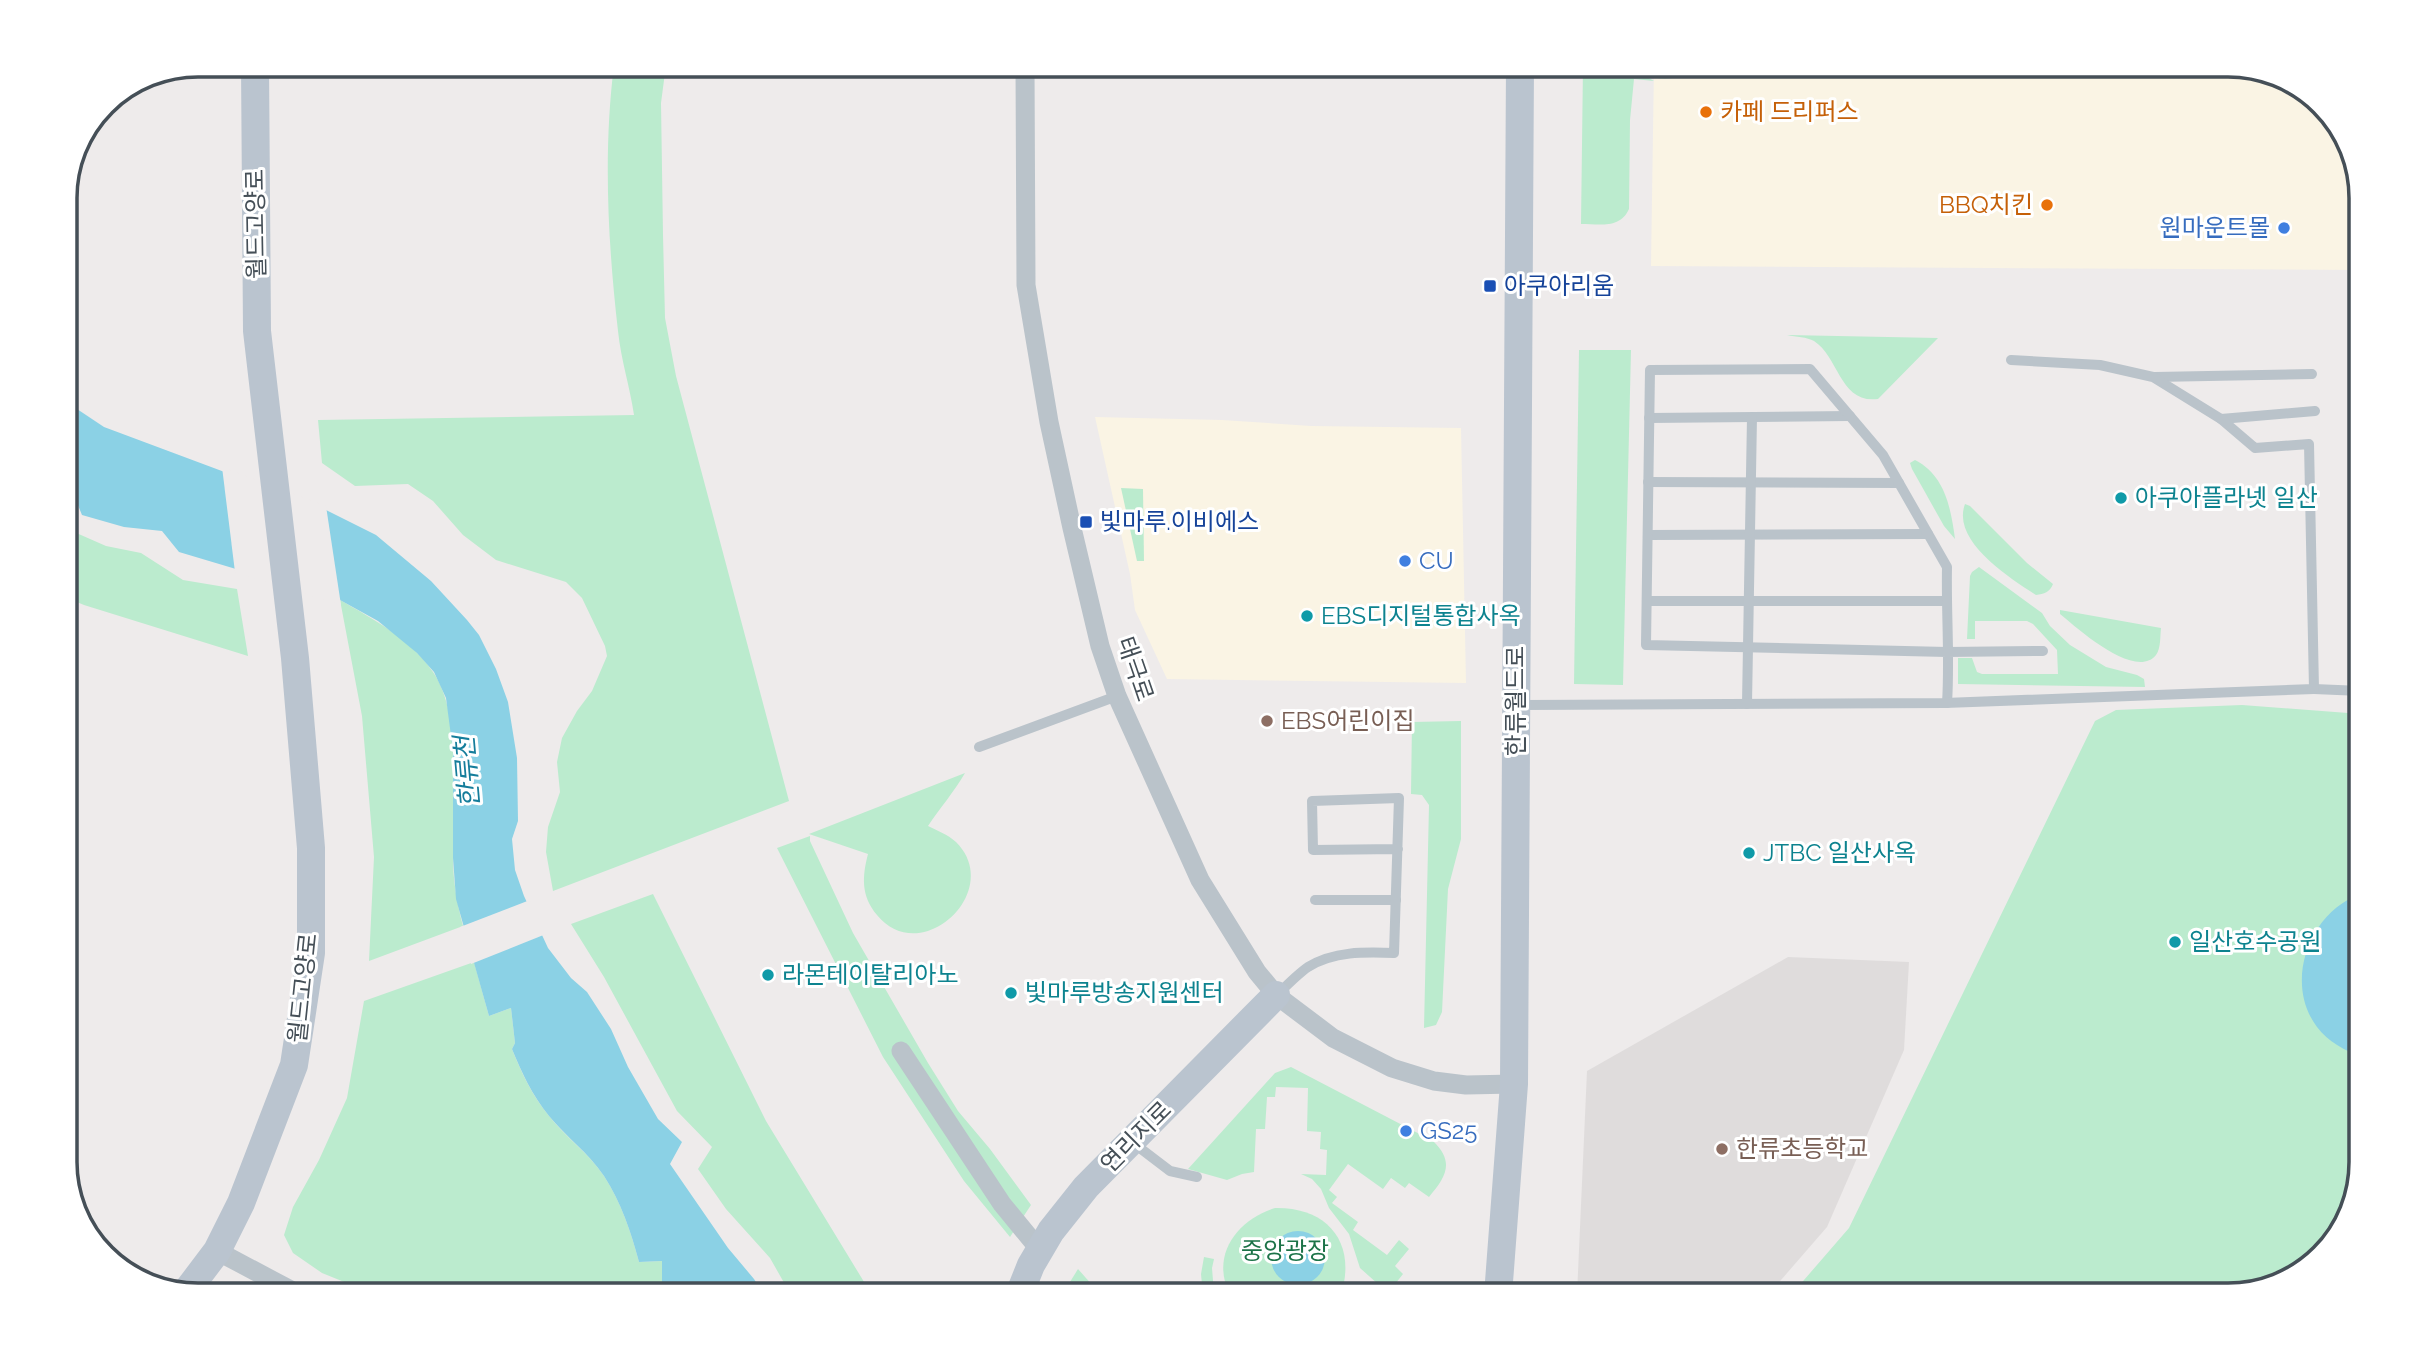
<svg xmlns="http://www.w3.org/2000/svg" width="2426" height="1360" viewBox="0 0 2426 1360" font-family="Raleway,'Noto Sans KR',sans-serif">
  <rect width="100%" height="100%" fill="#eeebeb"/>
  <g fill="#faf4e4">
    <path d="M 1654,65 L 2228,65 L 2294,82 L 2339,124 L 2361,189 L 2361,270 L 1651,266 Z"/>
    <path d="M 1095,417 L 1222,420 L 1311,426 L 1461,428 L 1466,683 L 1167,679 L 1135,610 L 1130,574 Z"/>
  </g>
  <path fill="#dfdcdc" d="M 1788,957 L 1909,962 L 1904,1050 L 1827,1227 L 1768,1295 L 1577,1295 L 1587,1071 Z"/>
  <g fill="#bbebce">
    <path d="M 614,65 L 666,65 L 661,103 L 663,235 L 665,318 L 676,376 L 789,801 L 553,891 L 546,852 L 548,827 L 560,792 L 557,762 L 562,738 L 577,711 L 592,691 L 607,656 L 605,646 L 582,598 L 566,582 L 496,560 L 463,535 L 433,501 L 408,484 L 355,486 L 322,463 L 318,420 L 634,415 C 630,387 621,360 618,331 C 608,244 603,152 614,65 Z"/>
    <path d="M 1583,65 L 1704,65 C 1685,78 1665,83 1642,74 L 1654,81 L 1634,79 L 1630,120 L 1629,209 C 1620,229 1600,224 1581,224 Z"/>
    <path d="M 1787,335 L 1938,338 L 1878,399 C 1840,404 1839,357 1814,341 C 1807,337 1796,337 1787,335 Z"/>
    <path d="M 1579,350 L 1631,350 L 1623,685 L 1574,684 Z"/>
    <path d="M 1915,460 C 1945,475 1951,509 1955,539 L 1944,526 L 1912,469 L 1910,463 Z"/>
    <path d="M 1121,488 L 1143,489 L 1144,561 L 1137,561 Z"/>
    <path d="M 1965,504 L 1970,506 L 2027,563 L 2053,584 C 2050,592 2044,594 2036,595 C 2010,578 1951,541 1965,504 Z"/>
    <path d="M 65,528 L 106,546 L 141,553 L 183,580 L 237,589 L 248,656 L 84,605 L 65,597 Z"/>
    <path d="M 1979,567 L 2042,613 L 2050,626 L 2070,645 L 2106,667 L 2137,675 L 2144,679 L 2145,687 L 1958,684 L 1958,658 L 1972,658 L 1977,672 L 1982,674 L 2058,674 L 2057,650 L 2033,624 L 2027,621 L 1975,621 L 1975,639 L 1967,639 L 1970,576 L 1972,572 Z"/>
    <path d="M 340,600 C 373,619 411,639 433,672 C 463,715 453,806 453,857 C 453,881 457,903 463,926 L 369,961 L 374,857 L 362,716 Z"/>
    <path d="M 2060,610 L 2161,628 C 2160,636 2161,648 2156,655 C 2135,681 2076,627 2060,614 Z"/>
    <path d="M 2242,705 L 2361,714 L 2361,1163 L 2344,1228 L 2295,1277 L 2229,1295 L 1791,1295 L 1849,1228 L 2095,721 L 2116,710 Z"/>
    <path d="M 1461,721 L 1461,839 L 1448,889 L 1442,1012 L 1436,1025 L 1424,1028 L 1429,805 L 1422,795 L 1411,794 L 1412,722 Z"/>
    <path d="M 965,773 C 954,792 940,808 928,826 C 938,831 947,834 956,842 C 1005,891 921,969 877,915 C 861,896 862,877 868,854 L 809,834 Z"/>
    <path d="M 810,836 L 810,841 L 853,933 L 928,1063 L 958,1111 L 990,1149 L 1031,1205 L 1010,1237 L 964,1181 L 883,1057 L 777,848 Z"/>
    <path d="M 653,894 L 766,1121 L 872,1295 L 791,1295 L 770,1258 L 726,1209 L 698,1169 L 712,1147 L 677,1111 L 604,977 L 571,924 Z"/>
    <path d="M 474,962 L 489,1016 L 511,1008 L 515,1043 L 512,1049 C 522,1074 532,1095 549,1116 C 565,1137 588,1152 604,1176 C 621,1202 631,1232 639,1262 L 662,1261 L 662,1285 L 653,1286 L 655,1295 L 367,1295 L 364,1290 L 322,1273 L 293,1253 L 284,1235 L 293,1207 L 319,1160 L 347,1098 L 364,1001 Z"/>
    <path d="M 1291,1067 L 1433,1141 C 1455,1162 1446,1177 1429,1197 L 1409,1183 L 1405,1188 L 1391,1178 L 1383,1189 L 1348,1164 L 1329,1190 L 1337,1197 L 1332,1203 L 1358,1222 L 1353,1230 L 1387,1255 L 1399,1240 L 1409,1249 L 1395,1266 L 1403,1274 L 1388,1293 L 1360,1268 L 1349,1234 L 1329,1208 L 1321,1189 L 1312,1179 L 1301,1174 L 1326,1175 L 1327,1150 L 1320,1149 L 1321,1132 L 1307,1131 L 1308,1088 L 1276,1087 L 1275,1097 L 1267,1097 L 1265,1129 L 1256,1129 L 1254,1172 L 1242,1174 L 1227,1180 L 1188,1169 L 1275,1073 Z"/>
    <path d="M 1275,1208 C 1328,1207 1357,1243 1341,1295 L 1230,1295 C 1210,1255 1237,1220 1275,1208 Z"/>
    <path d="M 1204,1257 L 1214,1259 L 1212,1268 L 1214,1293 L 1203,1295 L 1201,1274 Z"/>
    <path d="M 1078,1269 L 1101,1295 L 1062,1295 Z"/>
  </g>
  <g fill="#8bd1e5">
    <path d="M 65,401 L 104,427 L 326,510 L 376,535 L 431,581 L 467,620 L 479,635 L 496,669 L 508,702 L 517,758 L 518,821 L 512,839 L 515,870 L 524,896 L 548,948 L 571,978 L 587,992 L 611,1029 L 628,1067 L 658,1119 L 682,1142 L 670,1164 L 728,1248 L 754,1279 L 764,1295 L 655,1295 L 653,1286 L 662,1285 L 662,1261 L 639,1262 C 631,1232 621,1202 604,1176 C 588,1152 566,1137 549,1116 C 532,1095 522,1073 512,1049 L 515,1043 L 511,1008 L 489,1016 L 456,899 L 453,858 L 453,751 L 446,698 L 434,672 L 417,653 L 378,621 L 340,600 L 179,552 L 162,531 L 124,527 L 82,515 L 75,498 L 65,496 Z"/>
    <path d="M 2361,894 L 2361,1057 C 2345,1050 2328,1042 2317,1027 C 2283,982 2310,911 2361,894 Z"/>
    <circle cx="1298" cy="1258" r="27"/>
  </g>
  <g fill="#eeebeb">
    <path d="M 222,467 L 326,506 L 341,605 L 235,572 Z"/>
    <path d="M 530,900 L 546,934 L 471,964 L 460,927 Z"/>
  </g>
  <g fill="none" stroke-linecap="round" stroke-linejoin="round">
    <g stroke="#bac3ca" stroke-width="10">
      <path d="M 2155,377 L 2312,374"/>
      <path d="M 1649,418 L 1850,416"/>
      <path d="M 2221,419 L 2315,411"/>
      <path d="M 1648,482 L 1899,483"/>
      <path d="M 1648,535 L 1928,534"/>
      <path d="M 1647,601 L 1947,601"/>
      <path d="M 2314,689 L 2361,691 L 2361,681"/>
      <path d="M 1947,703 C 1950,658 1946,612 1947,567 L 1883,455 L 1810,369 L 1650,370 L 1646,645 L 1947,652 L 2043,651"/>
      <path d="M 1747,704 L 1752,417"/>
      <path d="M 1520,705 L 1945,703 L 2314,689 L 2309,444 L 2255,448 L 2221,419 L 2153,377 L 2100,365 L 2011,360"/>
      <path d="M 979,747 L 1117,696"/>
      <path d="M 1315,900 L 1396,900"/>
      <path d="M 1279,993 C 1288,984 1298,974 1308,967 C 1334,951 1364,952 1394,953 L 1399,798 L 1312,801 L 1313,850 L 1398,849"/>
      <path d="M 1132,1142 L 1170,1171 L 1197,1177"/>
    </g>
    <g stroke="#bac3ca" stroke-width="19">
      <path d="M 1025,65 L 1026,285 L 1049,422 L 1072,528 L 1100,646 L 1117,696 L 1200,880 L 1257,972 L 1276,995 L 1333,1038 L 1392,1068 L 1434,1081 L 1466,1085 L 1514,1084"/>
      <path d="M 901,1051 L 1002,1204 L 1039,1249"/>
      <path d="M 217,1251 L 300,1295"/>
    </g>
    <g stroke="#bac4cf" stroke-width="28">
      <path d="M 186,1292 L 217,1251 L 241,1203 L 294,1065 L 311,953 L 311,848 L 295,658 L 257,331 L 255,65"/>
      <path d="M 1019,1295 L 1031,1265 L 1051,1231 L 1086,1187 L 1276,995"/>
      <path d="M 1498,1295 L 1514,1084 L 1520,65"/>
    </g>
  </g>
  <g fill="#e8710a" stroke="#fff" stroke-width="2.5">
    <circle cx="1706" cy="112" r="7"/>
    <circle cx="2047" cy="205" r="7"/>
  </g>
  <g fill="#3f7fe0" stroke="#fff" stroke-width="2.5">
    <circle cx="2284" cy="228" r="7"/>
    <circle cx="1405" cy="561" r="7"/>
    <circle cx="1406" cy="1131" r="7"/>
  </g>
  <g fill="#1a4fb4" stroke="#fff" stroke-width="2.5">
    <rect x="1483" y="279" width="14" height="14" rx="3.5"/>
    <rect x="1079" y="515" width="14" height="14" rx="3.5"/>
  </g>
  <g fill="#0f9aa8" stroke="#fff" stroke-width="2.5">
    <circle cx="2121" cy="498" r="7"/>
    <circle cx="1307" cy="616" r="7"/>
    <circle cx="1749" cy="853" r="7"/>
    <circle cx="2175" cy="942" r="7"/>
    <circle cx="768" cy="975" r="7"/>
    <circle cx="1011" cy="993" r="7"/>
  </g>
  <g fill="#8d6e63" stroke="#fff" stroke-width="2.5">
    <circle cx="1267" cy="721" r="7"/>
    <circle cx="1722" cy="1149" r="7"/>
  </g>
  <g text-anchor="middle" stroke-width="6" stroke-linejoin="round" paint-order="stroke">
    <g font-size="24" fill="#c56008" stroke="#fff" text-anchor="start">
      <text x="1720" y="120">카페 드리퍼스</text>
      <text x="2033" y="213" text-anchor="end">BBQ치킨</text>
    </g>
    <g font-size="24" fill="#454f57" stroke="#fff">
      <text transform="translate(256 224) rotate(-91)" y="8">월드고양로</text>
      <text transform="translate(1135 669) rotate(71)" y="8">태극로</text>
      <text transform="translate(1516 701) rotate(-90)" y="8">한류월드로</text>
      <text transform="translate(303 988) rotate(-84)" y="8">월드고양로</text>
      <text transform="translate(1136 1137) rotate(-45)" y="8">연리지로</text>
    </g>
    <g font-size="24" fill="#366cbe" stroke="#fff" text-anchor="start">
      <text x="2270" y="236" text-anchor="end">원마운트몰</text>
      <text x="1419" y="569">CU</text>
      <text x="1420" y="1139">GS25</text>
    </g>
    <g font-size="24" fill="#164399" stroke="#fff" text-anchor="start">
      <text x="1504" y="294">아쿠아리움</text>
      <text x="1100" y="530">빛마루.이비에스</text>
    </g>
    <g font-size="24" fill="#0d838f" stroke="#fff" text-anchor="start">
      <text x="2135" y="506">아쿠아플라넷 일산</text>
      <text x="1321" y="624">EBS디지털통합사옥</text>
      <text x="1763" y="861">JTBC 일산사옥</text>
      <text x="2189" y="950">일산호수공원</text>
      <text x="782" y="983">라몬테이탈리아노</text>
      <text x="1025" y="1001">빛마루방송지원센터</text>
    </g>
    <g font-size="24" fill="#785e54" stroke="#fff" text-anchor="start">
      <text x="1281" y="729">EBS어린이집</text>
      <text x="1736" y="1157">한류초등학교</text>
    </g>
    <g font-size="24" fill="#1c7348" stroke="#fff">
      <text x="1285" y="1259">중앙광장</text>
    </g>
    <g font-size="26" font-style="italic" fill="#157d9b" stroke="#fff">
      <text transform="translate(467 772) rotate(-95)" y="9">한류천</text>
    </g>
  </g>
  <path d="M0 0H2426V1360H0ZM198 77H2228A121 121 0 0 1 2349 198V1162A121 121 0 0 1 2228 1283H198A121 121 0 0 1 77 1162V198A121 121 0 0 1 198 77Z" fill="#fff" fill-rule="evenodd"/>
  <path fill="none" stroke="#454f57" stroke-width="3.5" d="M198 77H2228A121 121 0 0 1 2349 198V1162A121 121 0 0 1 2228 1283H198A121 121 0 0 1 77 1162V198A121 121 0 0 1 198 77Z"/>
</svg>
